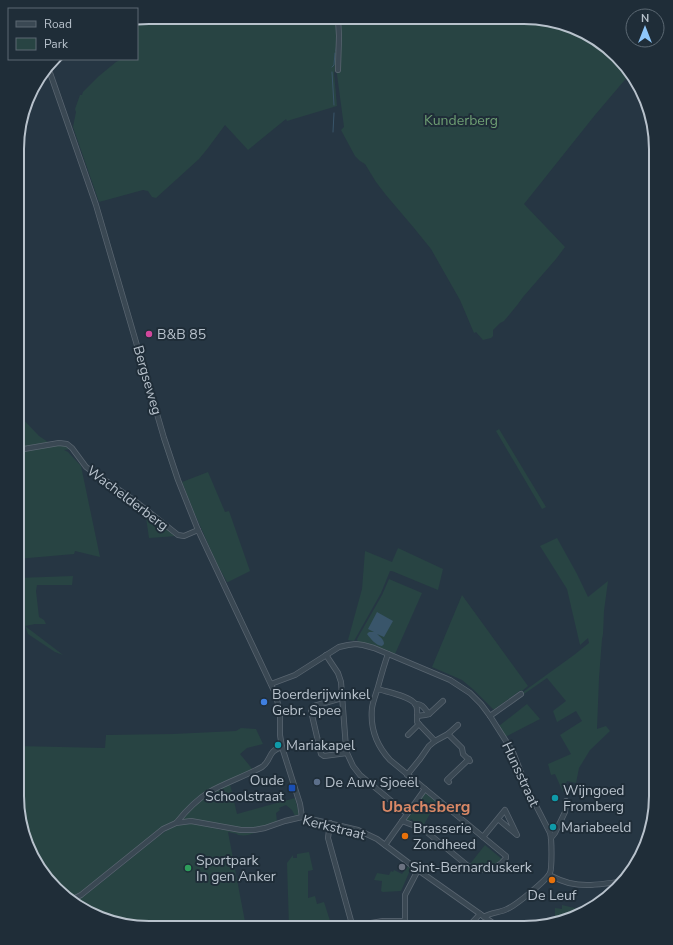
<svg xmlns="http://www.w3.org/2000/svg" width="673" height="945" viewBox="0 0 673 945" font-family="'Nunito Sans',sans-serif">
  <rect width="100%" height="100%" fill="#263643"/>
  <g fill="#284443">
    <path d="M 149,17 L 541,18 L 604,44 L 629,75 L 595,115 L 524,204 L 565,247 L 556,259 L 523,297 L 518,304 L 504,321 L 500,323 L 493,330 L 493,336 L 491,338 L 483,340 L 476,332 L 474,333 L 460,300 L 431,249 L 414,228 L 386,195 L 376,182 L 365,164 L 360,161 L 355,156 L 341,130 L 344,127 L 336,67 L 334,73 L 337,106 L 287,121 L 286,119 L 248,150 L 225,125 L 208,148 L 199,159 L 156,198 L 152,197 L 148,191 L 143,190 L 99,202 L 73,127 L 76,112 L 75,109 L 80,95 L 82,95 L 83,92 L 99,76 L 116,62 L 122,59 L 137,59 L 137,19 Z"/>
    <path d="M 18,414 L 39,436 L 48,442 L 25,448 L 65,443 L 70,449 L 64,450 L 68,452 L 81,466 L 100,557 L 75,551 L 74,554 L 17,559 Z"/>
    <path d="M 499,429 L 546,507 L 542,509 L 496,431 Z"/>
    <path d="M 208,472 L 225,512 L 229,511 L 250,571 L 228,582 L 227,582 L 217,564 L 194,512 L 182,482 Z"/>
    <path d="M 145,510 L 176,536 L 149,538 Z"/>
    <path d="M 557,538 L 577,574 L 588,597 L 608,581 L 604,611 L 603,634 L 602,639 L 599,678 L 597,729 L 606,726 L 610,731 L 590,750 L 579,768 L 576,783 L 567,781 L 563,792 L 555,774 L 551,775 L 548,764 L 571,754 L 560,735 L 582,721 L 576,711 L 557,722 L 553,711 L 566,701 L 547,678 L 524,694 L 523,692 L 574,655 L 589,643 L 588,638 L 580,645 L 567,589 L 540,546 Z"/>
    <path d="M 398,548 L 443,569 L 438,590 L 392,571 L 390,571 L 381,593 L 354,641 L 348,640 L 362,589 L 365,551 L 392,562 Z"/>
    <path d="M 73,576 L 72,585 L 37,585 L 36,591 L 39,617 L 44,620 L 46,624 L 35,624 L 25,626 L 54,648 L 63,655 L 55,652 L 28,634 L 25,626 L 17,623 L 17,578 Z"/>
    <path d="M 389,579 L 422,593 L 395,654 L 375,647 L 358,642 L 357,639 L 382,595 Z"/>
    <path d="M 462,595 L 528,686 L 522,691 L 521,690 L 495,709 L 493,709 L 474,690 L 462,680 L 432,667 Z"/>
    <path d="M 527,704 L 540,719 L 505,737 L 499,726 Z"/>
    <path d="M 241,728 L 256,729 L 263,744 L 247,748 L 240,754 L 254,771 L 211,791 L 178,819 L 166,826 L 127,855 L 79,894 L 67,898 L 31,854 L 17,796 L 17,746 L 105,748 L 106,735 L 173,734 L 236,731 Z"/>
    <path d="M 230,784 L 237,814 L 295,798 L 299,814 L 295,816 L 292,810 L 286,805 L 279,808 L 280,810 L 276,813 L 277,822 L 263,827 L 242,829 L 195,820 L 180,820 L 206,795 Z"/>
    <path d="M 425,793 L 437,802 L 423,826 L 413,822 L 413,820 L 411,819 L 410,821 L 407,821 L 406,819 Z"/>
    <path d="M 182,824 L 195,824 L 217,828 L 218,829 L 221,830 L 222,828 L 256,832 C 251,835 245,836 238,835 L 237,834 L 228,832 L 246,927 L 132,927 L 73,902 L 87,894 L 159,836 L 173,826 Z"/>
    <path d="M 485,845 L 502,859 C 491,868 483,869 470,864 Z"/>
    <path d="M 309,852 L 313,870 L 308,871 L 308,898 L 315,896 L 317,904 L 324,902 L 332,927 L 289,927 L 287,863 L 293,855 L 293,858 L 297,858 L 297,854 Z"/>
    <path d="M 408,866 L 411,868 L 401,891 L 383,892 L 381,891 L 382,881 L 374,880 L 377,873 L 389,875 L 391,871 L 393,872 L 394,870 L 402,874 Z"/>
    <path d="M 562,905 L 587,911 L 582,914 L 557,920 L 557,916 L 555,916 L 555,908 L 562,909 Z"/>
  </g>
  <path fill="#39556a" d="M 377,612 L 393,621 L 384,637 L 377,634 C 380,637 384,639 384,644 L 382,646 C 375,645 371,639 367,634 L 369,632 L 374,632 L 368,629 Z"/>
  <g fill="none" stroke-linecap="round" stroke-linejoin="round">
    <g stroke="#39556a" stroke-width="1">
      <path d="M 336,51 L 337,42"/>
      <path d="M 332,67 L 334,65 L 335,53"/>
      <path d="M 332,72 L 334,105"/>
      <path d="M 333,132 L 334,113"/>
    </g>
    <defs>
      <g id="minor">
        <path d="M 338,18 L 339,36 L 338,70"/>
        <path d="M 48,67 L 96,205 L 164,438 L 178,480 L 198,530 L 275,693 L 280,711 L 280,735 L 282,747 L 300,804 L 302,817"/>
        <path d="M 18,450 L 59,443 L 67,444 L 72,448 L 86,467 L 135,501 L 178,535 L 184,536 L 198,530"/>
        <path d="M 388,654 C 384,665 381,676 378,687 C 376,694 373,701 372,708 C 370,728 377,746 390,760 L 506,856 L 506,858 C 496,871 482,872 468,866 L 423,829 L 402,821"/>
        <path d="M 326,655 L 338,673 L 341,682 L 346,748 L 347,753 L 353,766 L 360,775 L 407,814"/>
        <path d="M 271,684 L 295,675 L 339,647 L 348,645 L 356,644 L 363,645 L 374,648 L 450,680 L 470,693 L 481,704 L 490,716 L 513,752 L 527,788 L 550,833 C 552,839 552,868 550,873 C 547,880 515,906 507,909 C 500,913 491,912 484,917"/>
        <path d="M 378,689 C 387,692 411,696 416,705 C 418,710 417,716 417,722 L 435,741"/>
        <path d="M 342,698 L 314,706 L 311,709 L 311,711 L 321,754 L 324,756 L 347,753"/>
        <path d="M 415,704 C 422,703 425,709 429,714"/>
        <path d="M 417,716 L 425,715 L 429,714 L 443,701"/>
        <path d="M 490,716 L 521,694"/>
        <path d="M 448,734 L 462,748 L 463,754 L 470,761"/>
        <path d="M 408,735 L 419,724"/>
        <path d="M 407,775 L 420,759 L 429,746 L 435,741 L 448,734 L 458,725"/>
        <path d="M 449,782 L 447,780 L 469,759"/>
        <path d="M 177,822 C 185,812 198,799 209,792 C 225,783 245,776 262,767 C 272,760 267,751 282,747"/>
        <path d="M 330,823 L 328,838 L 353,928"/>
        <path d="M 483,837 L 505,810 L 517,835 L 498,819"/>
        <path d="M 551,838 L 555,833 L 565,812 L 566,801"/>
        <path d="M 385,845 L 425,789"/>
        <path d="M 549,875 C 555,878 562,881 569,883 C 586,887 602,884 619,882"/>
        <path d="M 69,901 L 81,895 L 163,829 L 176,823 L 191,821 L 241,830 L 254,830 L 265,828 L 285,821 L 302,817 L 358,830 L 377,839 L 418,870 L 500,928"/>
        <path d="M 405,921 L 405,895 L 418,870"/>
        <path d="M 405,921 L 413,928"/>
        <path d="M 353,926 L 383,921 L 405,921"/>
        <path d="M 467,928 L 480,914"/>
      </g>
    </defs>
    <use href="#minor" stroke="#596570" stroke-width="6"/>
    <use href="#minor" stroke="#3a4853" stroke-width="4.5"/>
  </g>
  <circle fill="#d1479c" stroke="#1f2d38" stroke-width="1.5" cx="149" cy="334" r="4"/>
  <circle fill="#3f7fe0" stroke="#1f2d38" stroke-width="1.5" cx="264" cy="702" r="4"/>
  <g fill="#0f9aa8" stroke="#1f2d38" stroke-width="1.5">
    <circle cx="278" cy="745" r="4"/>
    <circle cx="555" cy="798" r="4"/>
    <circle cx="553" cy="827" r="4"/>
  </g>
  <circle fill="#5c6f8a" stroke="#1f2d38" stroke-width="1.5" cx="317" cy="782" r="4"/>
  <rect fill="#1a4fb4" stroke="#1f2d38" stroke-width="1.5" x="288" y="784" width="8" height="8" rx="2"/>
  <g fill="#e8710a" stroke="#1f2d38" stroke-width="1.5">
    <circle cx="405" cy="836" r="4"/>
    <circle cx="552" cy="880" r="4"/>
  </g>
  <circle fill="#6b7280" stroke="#1f2d38" stroke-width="1.5" cx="402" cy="867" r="4"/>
  <circle fill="#2e9e5b" stroke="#1f2d38" stroke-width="1.5" cx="188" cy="868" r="4"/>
  <g text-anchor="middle" stroke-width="4" stroke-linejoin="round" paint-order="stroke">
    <g font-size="14" fill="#6e9e73" stroke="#1f2d38">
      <text x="461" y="125">Kunderberg</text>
    </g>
    <g font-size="14" fill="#b8c2cc" stroke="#1f2d38" text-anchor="start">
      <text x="157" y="339">B&amp;B 85</text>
      <text x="272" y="699">Boerderijwinkel<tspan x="272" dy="16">Gebr. Spee</tspan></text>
      <text x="286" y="750">Mariakapel</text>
      <text x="284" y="785" text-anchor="end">Oude<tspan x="284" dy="16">Schoolstraat</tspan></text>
      <text x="325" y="787">De Auw Sjoeël</text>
      <text x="563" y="795">Wijngoed<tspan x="563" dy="16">Fromberg</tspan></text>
      <text x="561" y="832">Mariabeeld</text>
      <text x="413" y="833">Brasserie<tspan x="413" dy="16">Zondheed</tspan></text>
      <text x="196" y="865">Sportpark<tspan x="196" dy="16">In gen Anker</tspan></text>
      <text x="410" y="872">Sint-Bernarduskerk</text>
      <text x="552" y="900" text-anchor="middle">De Leuf</text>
    </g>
    <g font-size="14" fill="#b8c2cc" stroke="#1f2d38">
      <text transform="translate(148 380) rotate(74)" y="5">Bergseweg</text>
      <text transform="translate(128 498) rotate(37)" y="5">Wachelderberg</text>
      <text transform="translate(521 774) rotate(65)" y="5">Hunsstraat</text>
      <text transform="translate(334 827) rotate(14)" y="5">Kerkstraat</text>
    </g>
    <g font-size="16" font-weight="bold" fill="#d98866" stroke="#1f2d38">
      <text x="426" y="812">Ubachsberg</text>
    </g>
  </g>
  <path d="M0 0H673V945H0ZM149 24H524A125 125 0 0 1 649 149V796A125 125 0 0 1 524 921H149A125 125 0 0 1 24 796V149A125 125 0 0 1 149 24Z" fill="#1f2d38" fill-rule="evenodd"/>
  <path fill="none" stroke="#b8c2cc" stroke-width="2" d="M149 24H524A125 125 0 0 1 649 149V796A125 125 0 0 1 524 921H149A125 125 0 0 1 24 796V149A125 125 0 0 1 149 24Z"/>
  <rect x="8" y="8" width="130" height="52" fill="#1f2d38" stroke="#5c6973"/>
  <rect x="16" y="21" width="20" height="6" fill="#3a4853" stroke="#5c6973"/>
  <text x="44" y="28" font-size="12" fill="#b8c2cc">Road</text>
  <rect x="16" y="38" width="20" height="12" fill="#284443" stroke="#5c6973"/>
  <text x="44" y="48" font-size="12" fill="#b8c2cc">Park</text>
  <g transform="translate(645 28)"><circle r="19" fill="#1f2d38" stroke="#5c6973"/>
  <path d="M0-3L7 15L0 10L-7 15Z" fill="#8ec7fb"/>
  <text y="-6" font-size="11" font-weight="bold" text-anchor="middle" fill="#b8c2cc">N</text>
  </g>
</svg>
